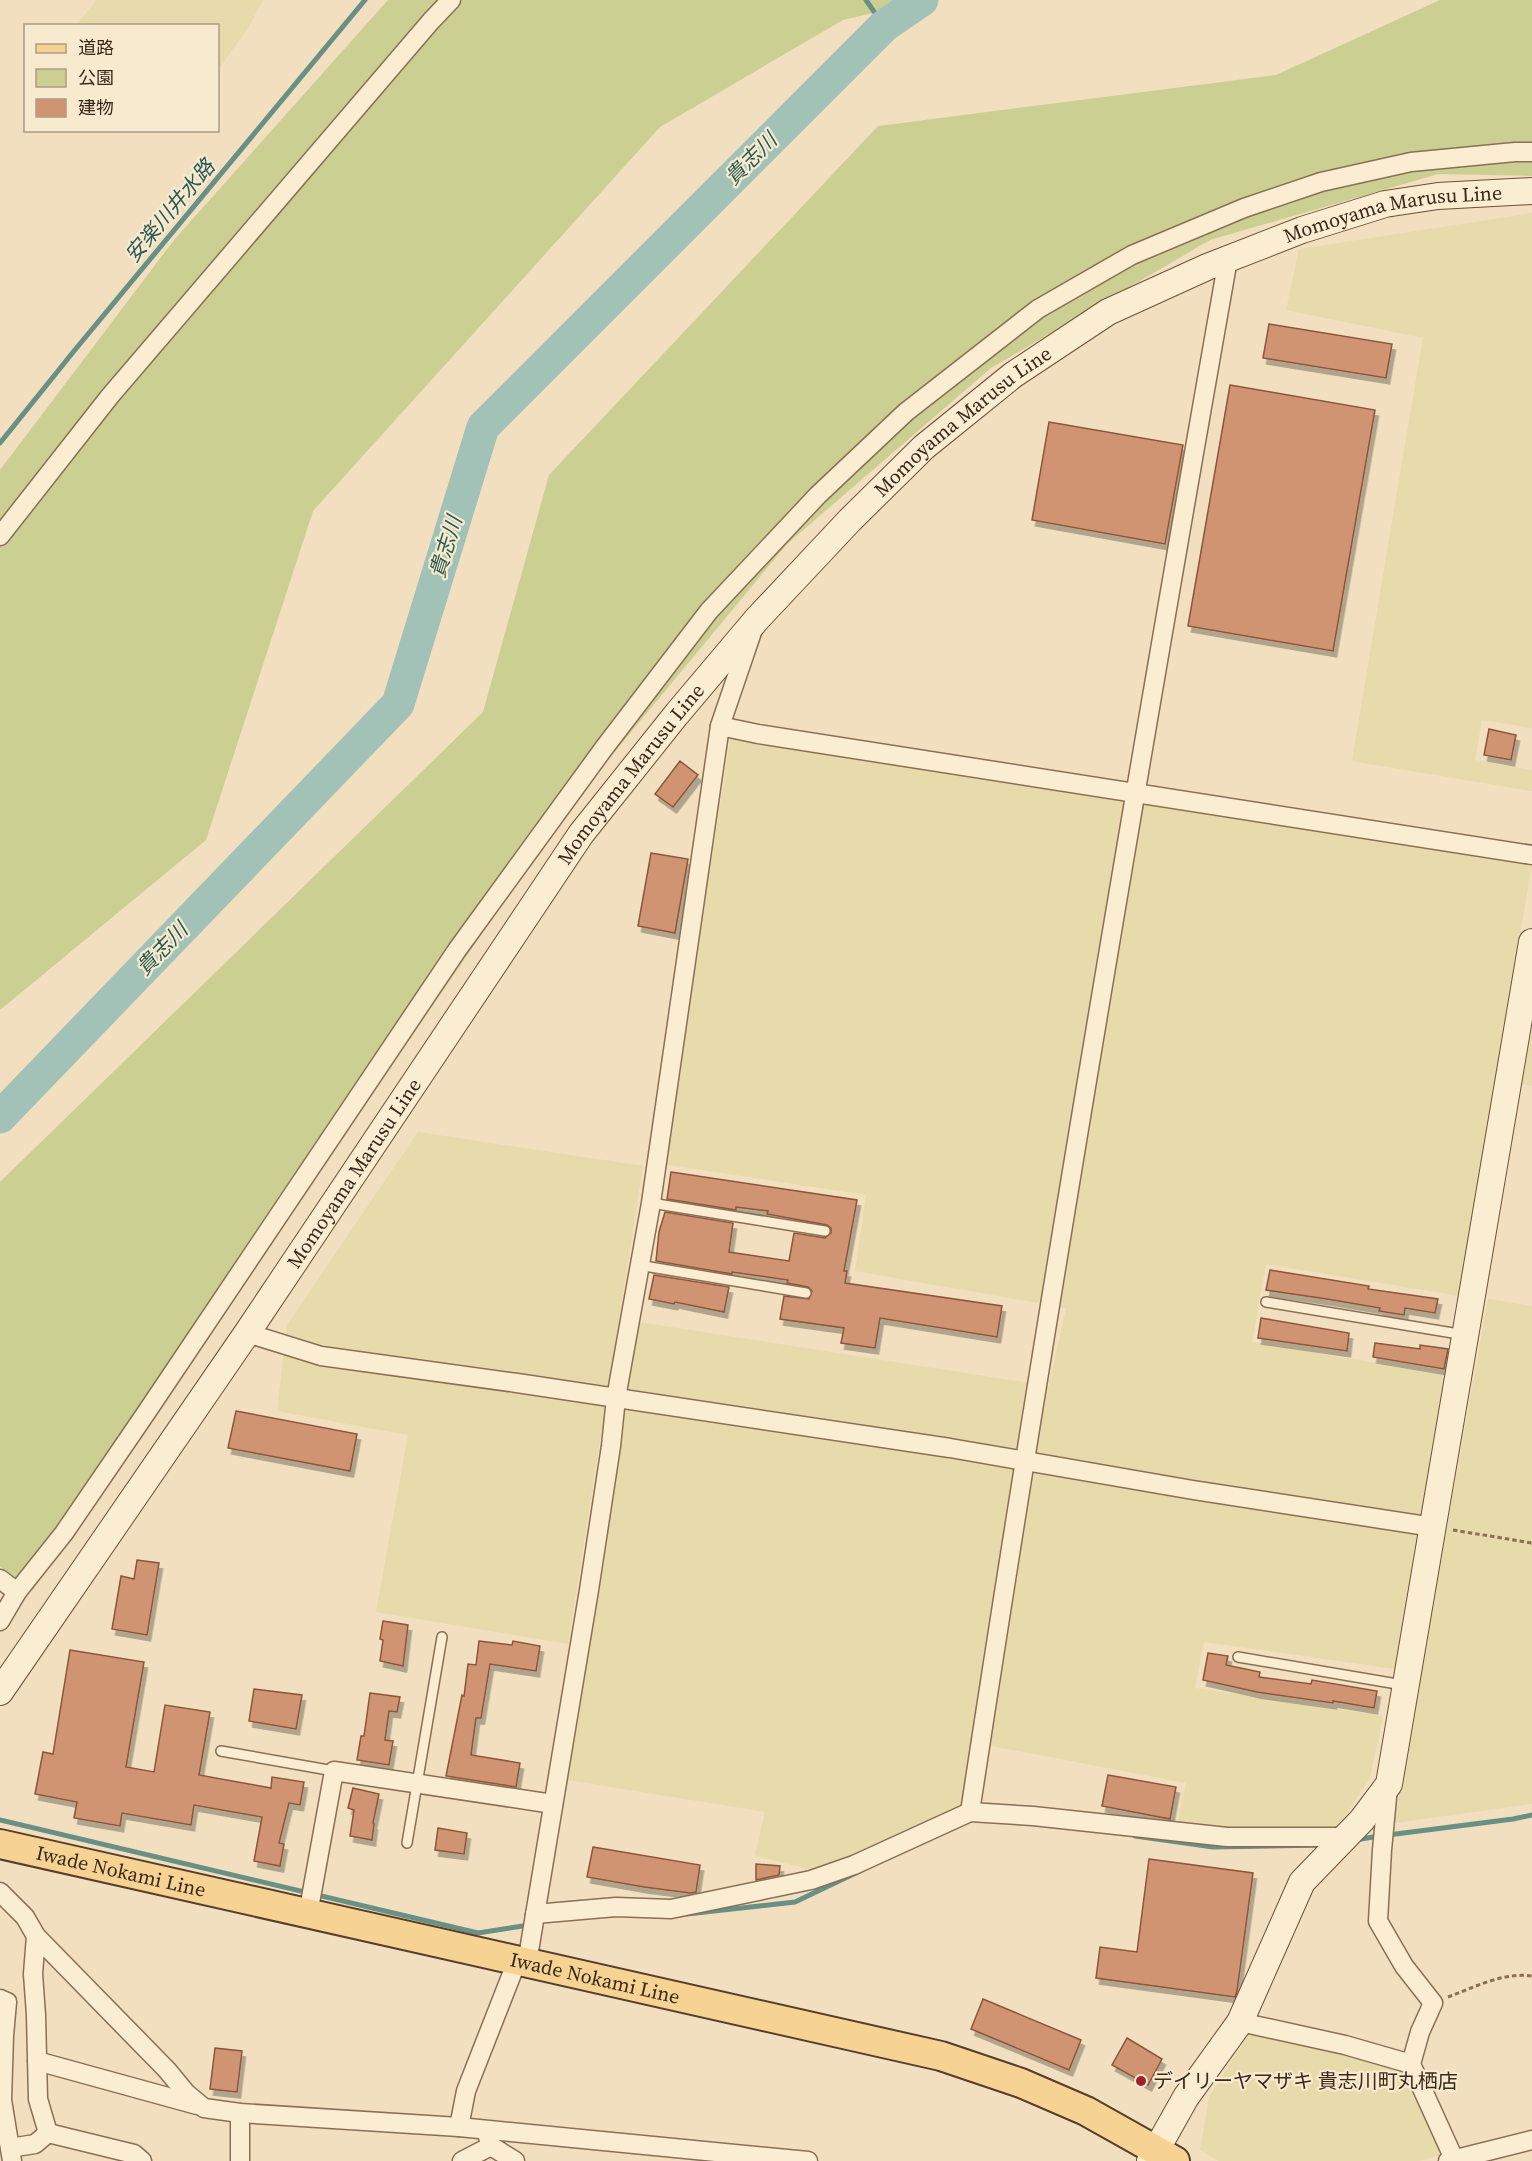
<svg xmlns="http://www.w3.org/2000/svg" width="1532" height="2161" viewBox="0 0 1532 2161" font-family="'Source Serif 4','Noto Sans JP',serif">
  <defs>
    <filter id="shadow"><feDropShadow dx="3.5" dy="6" stdDeviation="0" flood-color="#0004"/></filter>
  </defs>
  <rect width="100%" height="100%" fill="#f1dfbf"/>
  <g fill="#e7daab">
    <path d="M 96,0 L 263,0 L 248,28 L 218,70 L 218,26 L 77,25 Z"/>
    <path d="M 1532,213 L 1532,728 L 1482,720 L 1475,760 L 1532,770 L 1532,791 L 1352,761 L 1423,338 L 1286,310 L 1299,249 Z"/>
    <path d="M 731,736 L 1532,864 L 1460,1296 L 1266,1264 L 1252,1342 L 1445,1375 L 1395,1669 L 1204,1642 L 1195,1688 L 1383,1716 L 1370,1778 L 1336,1830 L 1177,1826 L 1186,1783 L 976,1743 L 963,1804 L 873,1849 L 807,1869 L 755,1855 L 765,1812 L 562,1779 L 639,1322 L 1049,1386 L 1066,1308 L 855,1271 L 866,1195 L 663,1164 Z"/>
    <path d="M 1532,1024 L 1532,1086 L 1522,1084 Z"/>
    <path d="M 418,1132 L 643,1166 L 568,1644 L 376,1612 L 408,1435 L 277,1411 L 287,1325 Z"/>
    <path d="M 1488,1299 L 1532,1306 L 1532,1804 L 1394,1823 Z"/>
    <path d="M 1251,2030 L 1405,2070 L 1441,2155 L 1419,2161 L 1219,2161 L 1200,2150 L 1209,2097 Z"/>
  </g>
  <g fill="#cbcf92">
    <path d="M 388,0 L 928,0 L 843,20 L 660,127 L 313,511 L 206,840 L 0,1010 L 0,470 L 174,240 Z"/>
    <path d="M 1440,0 L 1532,0 L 1532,176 L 1438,174 L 1210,240 L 991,368 L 787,544 L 568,808 L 32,1591 L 0,1566 L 0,1182 L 483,712 L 549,475 L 878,126 L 1276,75 Z"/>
  </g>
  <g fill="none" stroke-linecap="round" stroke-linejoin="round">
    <g stroke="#699084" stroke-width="5">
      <path d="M 866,0 L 884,26"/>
      <path d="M 0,443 L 74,351 L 365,0"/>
      <path d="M 0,1820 L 478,1933 L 529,1925"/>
      <path d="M 1388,1835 L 1513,1819 L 1532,1815"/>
      <path d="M 1135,1836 L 1213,1847 L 1320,1845"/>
      <path d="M 1355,1840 L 1379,1836"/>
      <path d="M 687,1914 L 795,1902 L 862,1870"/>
    </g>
    <path stroke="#a2c2b7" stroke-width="33" d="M 0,1117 L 398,704 L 483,427 L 884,26 L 922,0"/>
  </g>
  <g fill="#d19472" stroke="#8b563a" stroke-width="1.5" filter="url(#shadow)">
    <path d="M 1269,324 L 1392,344 L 1386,378 L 1263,358 Z"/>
    <path d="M 1230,385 L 1375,410 L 1333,651 L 1188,626 Z"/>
    <path d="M 1049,422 L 1183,445 L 1165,544 L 1032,520 Z"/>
    <path d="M 1489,729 L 1516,735 L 1511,760 L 1484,755 Z"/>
    <path d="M 680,761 L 698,775 L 673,807 L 655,794 Z"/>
    <path d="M 651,853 L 688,859 L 675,933 L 638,926 Z"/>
    <path d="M 671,1172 L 857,1200 L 844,1271 L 847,1271 L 845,1283 L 1002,1306 L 997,1337 L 880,1318 L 875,1348 L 841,1343 L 844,1328 L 780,1319 L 784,1296 L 809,1299 L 812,1291 L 808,1287 L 787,1283 L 788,1280 L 732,1272 L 732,1274 L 656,1261 L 659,1232 L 665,1212 L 733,1223 L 729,1252 L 789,1261 L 794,1233 L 825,1238 L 831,1233 L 831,1228 L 827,1225 L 767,1214 L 768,1211 L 736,1207 L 736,1210 L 667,1199 Z"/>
    <path d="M 1270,1270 L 1369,1286 L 1368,1289 L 1438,1299 L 1435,1313 L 1405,1308 L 1404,1315 L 1379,1311 L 1380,1308 L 1327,1299 L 1266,1290 Z"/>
    <path d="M 654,1275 L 729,1287 L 724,1312 L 675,1302 L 674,1304 L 649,1299 Z"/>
    <path d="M 1261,1318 L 1349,1333 L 1347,1351 L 1258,1338 Z"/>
    <path d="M 1375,1343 L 1420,1349 L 1420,1345 L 1448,1349 L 1444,1369 L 1373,1357 Z"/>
    <path d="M 236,1411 L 357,1434 L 350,1471 L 228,1448 Z"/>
    <path d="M 137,1560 L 159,1563 L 147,1635 L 112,1629 L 121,1576 L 134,1579 Z"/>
    <path d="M 383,1621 L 408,1625 L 403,1666 L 380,1661 L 383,1640 L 380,1639 Z"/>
    <path d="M 479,1641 L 512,1645 L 513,1641 L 540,1646 L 536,1671 L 490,1664 L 481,1718 L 476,1718 L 471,1755 L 520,1763 L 516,1787 L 446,1776 L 462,1695 L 464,1696 L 468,1664 L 476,1665 Z"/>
    <path d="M 70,1650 L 144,1662 L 126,1767 L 154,1772 L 165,1705 L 210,1712 L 199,1775 L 271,1788 L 272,1777 L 304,1782 L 300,1805 L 289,1803 L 279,1843 L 284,1844 L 280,1866 L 254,1861 L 262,1817 L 194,1805 L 191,1825 L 122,1813 L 120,1826 L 74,1818 L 77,1802 L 35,1794 L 43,1752 L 53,1754 Z"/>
    <path d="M 1208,1653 L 1228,1656 L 1226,1665 L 1260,1672 L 1259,1677 L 1311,1684 L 1312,1680 L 1377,1691 L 1374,1708 L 1333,1701 L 1333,1703 L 1257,1692 L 1203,1680 Z"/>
    <path d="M 254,1689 L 302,1695 L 296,1729 L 249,1721 Z"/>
    <path d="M 370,1693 L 400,1697 L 397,1712 L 389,1711 L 385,1740 L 393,1741 L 389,1765 L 357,1760 L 361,1736 L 364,1736 Z"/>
    <path d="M 1108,1775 L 1176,1787 L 1170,1819 L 1102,1806 Z"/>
    <path d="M 353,1788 L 379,1794 L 373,1823 L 374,1824 L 372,1840 L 350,1836 L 354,1810 L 348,1808 Z"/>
    <path d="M 438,1828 L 467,1833 L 464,1854 L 435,1850 Z"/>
    <path d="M 593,1847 L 700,1865 L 696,1892 L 690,1893 L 644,1887 L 587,1877 Z"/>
    <path d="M 1149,1859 L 1253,1873 L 1237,1991 L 1235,1997 L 1096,1978 L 1100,1947 L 1137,1952 Z"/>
    <path d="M 756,1864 L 780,1866 L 779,1875 L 756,1880 Z"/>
    <path d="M 983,1999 L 1081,2040 L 1069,2070 L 971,2029 Z"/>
    <path d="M 1127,2038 L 1162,2059 L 1148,2085 L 1112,2065 Z"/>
    <path d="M 215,2048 L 242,2051 L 237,2092 L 210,2089 Z"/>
  </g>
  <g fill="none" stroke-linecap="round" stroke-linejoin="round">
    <defs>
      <g id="lane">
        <path d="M 651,1203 L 825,1231"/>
        <path d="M 638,1265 L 806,1293"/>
        <path d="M 1266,1302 L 1465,1335"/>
        <path d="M 1238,1657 L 1403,1685"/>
        <path d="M 221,1751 L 334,1771"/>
        <path d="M 407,1843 L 442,1637"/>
      </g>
      <g id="street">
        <path d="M 0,536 L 110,396 L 431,21 L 451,0"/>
        <path d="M 720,726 L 758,734 L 1532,855"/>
        <path d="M 247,1333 L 321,1356 L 517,1383 L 950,1448 L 1193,1490 L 1433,1527"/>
        <path d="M 0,1579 L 17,1592"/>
        <path d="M 0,1621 L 17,1592 L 64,1533 L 146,1413 L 457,950 L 604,748 L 709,611 L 818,495 L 906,412 L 1038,309 L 1132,255 L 1244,208 L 1321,182 L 1411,162 L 1515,152 L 1532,152"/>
        <path d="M 1388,1787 L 1382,1850 L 1378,1921 L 1404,1966 L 1433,2003 L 1420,2032 L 1411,2064 L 1454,2159"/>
        <path d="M 970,1812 C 1049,1293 1137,776 1228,259"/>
        <path d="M 0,1892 L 25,1917 L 36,1936 L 167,2070 L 186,2093 L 204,2108 L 240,2113 L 459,2127 L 808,2161"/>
        <path d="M 308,1914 L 334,1771 L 553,1804"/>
        <path d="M 535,1914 L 616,1907 L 671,1909 L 811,1880 L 854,1865 L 970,1812 L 1033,1816 L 1227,1837 L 1346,1837"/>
        <path d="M 36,1936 L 33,1974 L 36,2015 L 38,2099 L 48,2133 L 134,2154 L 142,2161"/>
        <path d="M 527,1963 L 589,1590 L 611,1446 L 616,1398 L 651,1203 L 720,726 L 752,632"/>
        <path d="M 0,1999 L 7,2002 L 4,2036 L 2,2100 L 12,2161"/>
        <path d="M 1240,2022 L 1345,2045 L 1411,2064"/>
        <path d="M 37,2061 L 197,2105"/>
        <path d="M 459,2127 L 466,2091 L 517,1961"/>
        <path d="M 486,2131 L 491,2146 L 515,2161"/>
        <path d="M 10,2148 L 35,2144 L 48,2133"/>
        <path d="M 240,2161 L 240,2113"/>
        <path d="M 462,2161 L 491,2146"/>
        <path d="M 1448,2161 L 1532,2140"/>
      </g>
      <g id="secondary">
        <path id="s1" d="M 0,1692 L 247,1333 L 581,834 L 676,715 L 757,619 L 850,520 L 924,447 L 1013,375 L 1108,312 L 1207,267 L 1302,230 L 1385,204 L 1438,196 L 1532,191"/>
        <path d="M 1150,2161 L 1186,2097 L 1240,2022 L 1302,1882 L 1362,1820 L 1389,1784 L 1532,942"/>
      </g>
      <g id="primary">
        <path id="s2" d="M 0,1844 L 941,2056 L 1021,2083 L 1086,2111 L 1175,2161"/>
      </g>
    </defs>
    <use href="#lane" stroke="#8a6f56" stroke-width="12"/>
    <use href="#street" stroke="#8a6f56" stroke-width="21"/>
    <use href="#secondary" stroke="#6c5039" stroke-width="28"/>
    <use href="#primary" stroke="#573d2b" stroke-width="32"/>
    <g stroke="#8a6f56" stroke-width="3" stroke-dasharray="4.5 3" stroke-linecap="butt">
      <path d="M 1453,1530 L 1532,1543"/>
      <path d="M 1448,1997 C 1475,1987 1503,1972 1532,1976"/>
    </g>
    <use href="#lane" stroke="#fbedd2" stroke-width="9"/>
    <use href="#street" stroke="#fbedd2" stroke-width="18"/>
    <use href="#secondary" stroke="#fbedd2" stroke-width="26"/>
    <use href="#primary" stroke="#f7d393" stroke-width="28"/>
  </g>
  <circle fill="#9d2229" stroke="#f8eacf" stroke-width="2" cx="1141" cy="2081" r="6"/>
  <g text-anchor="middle" stroke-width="4.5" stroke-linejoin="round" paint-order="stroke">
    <g font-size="20" fill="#39281b" stroke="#f8eacf">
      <text dy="7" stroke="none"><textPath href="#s1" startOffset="2086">Momoyama Marusu Line</textPath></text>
      <text dy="7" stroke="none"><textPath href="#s1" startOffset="1600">Momoyama Marusu Line</textPath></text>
      <text dy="7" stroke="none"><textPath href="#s1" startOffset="1114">Momoyama Marusu Line</textPath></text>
      <text dy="7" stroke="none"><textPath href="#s1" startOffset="628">Momoyama Marusu Line</textPath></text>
      <text dy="7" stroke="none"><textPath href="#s2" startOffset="124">Iwade Nokami Line</textPath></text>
      <text dy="7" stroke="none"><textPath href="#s2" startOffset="610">Iwade Nokami Line</textPath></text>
    </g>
    <g font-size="20" fill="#39281b" stroke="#f8eacf" text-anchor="start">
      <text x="1153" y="2088">デイリーヤマザキ 貴志川町丸栖店</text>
    </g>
    <g font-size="21" font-style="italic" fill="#2a5a54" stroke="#f8eacf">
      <text transform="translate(751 159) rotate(-45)" y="7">貴志川</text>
      <text transform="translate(170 211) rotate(-50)" y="7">安楽川井水路</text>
      <text transform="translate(446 547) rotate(-73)" y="7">貴志川</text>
      <text transform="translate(162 949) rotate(-46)" y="7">貴志川</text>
    </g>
  </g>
  <rect x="24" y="24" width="195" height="108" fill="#f8eacf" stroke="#ac9c87" stroke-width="1.5"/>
  <rect x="36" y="44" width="30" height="9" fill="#f7d393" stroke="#ac9c87" stroke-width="1.5"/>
  <text x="78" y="54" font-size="18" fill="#39281b">道路</text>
  <rect x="36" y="69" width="30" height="18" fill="#cbcf92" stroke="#ac9c87" stroke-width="1.5"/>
  <text x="78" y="84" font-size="18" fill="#39281b">公園</text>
  <rect x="36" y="99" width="30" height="18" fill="#d19472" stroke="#ac9c87" stroke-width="1.5"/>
  <text x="78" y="114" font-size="18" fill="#39281b">建物</text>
</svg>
